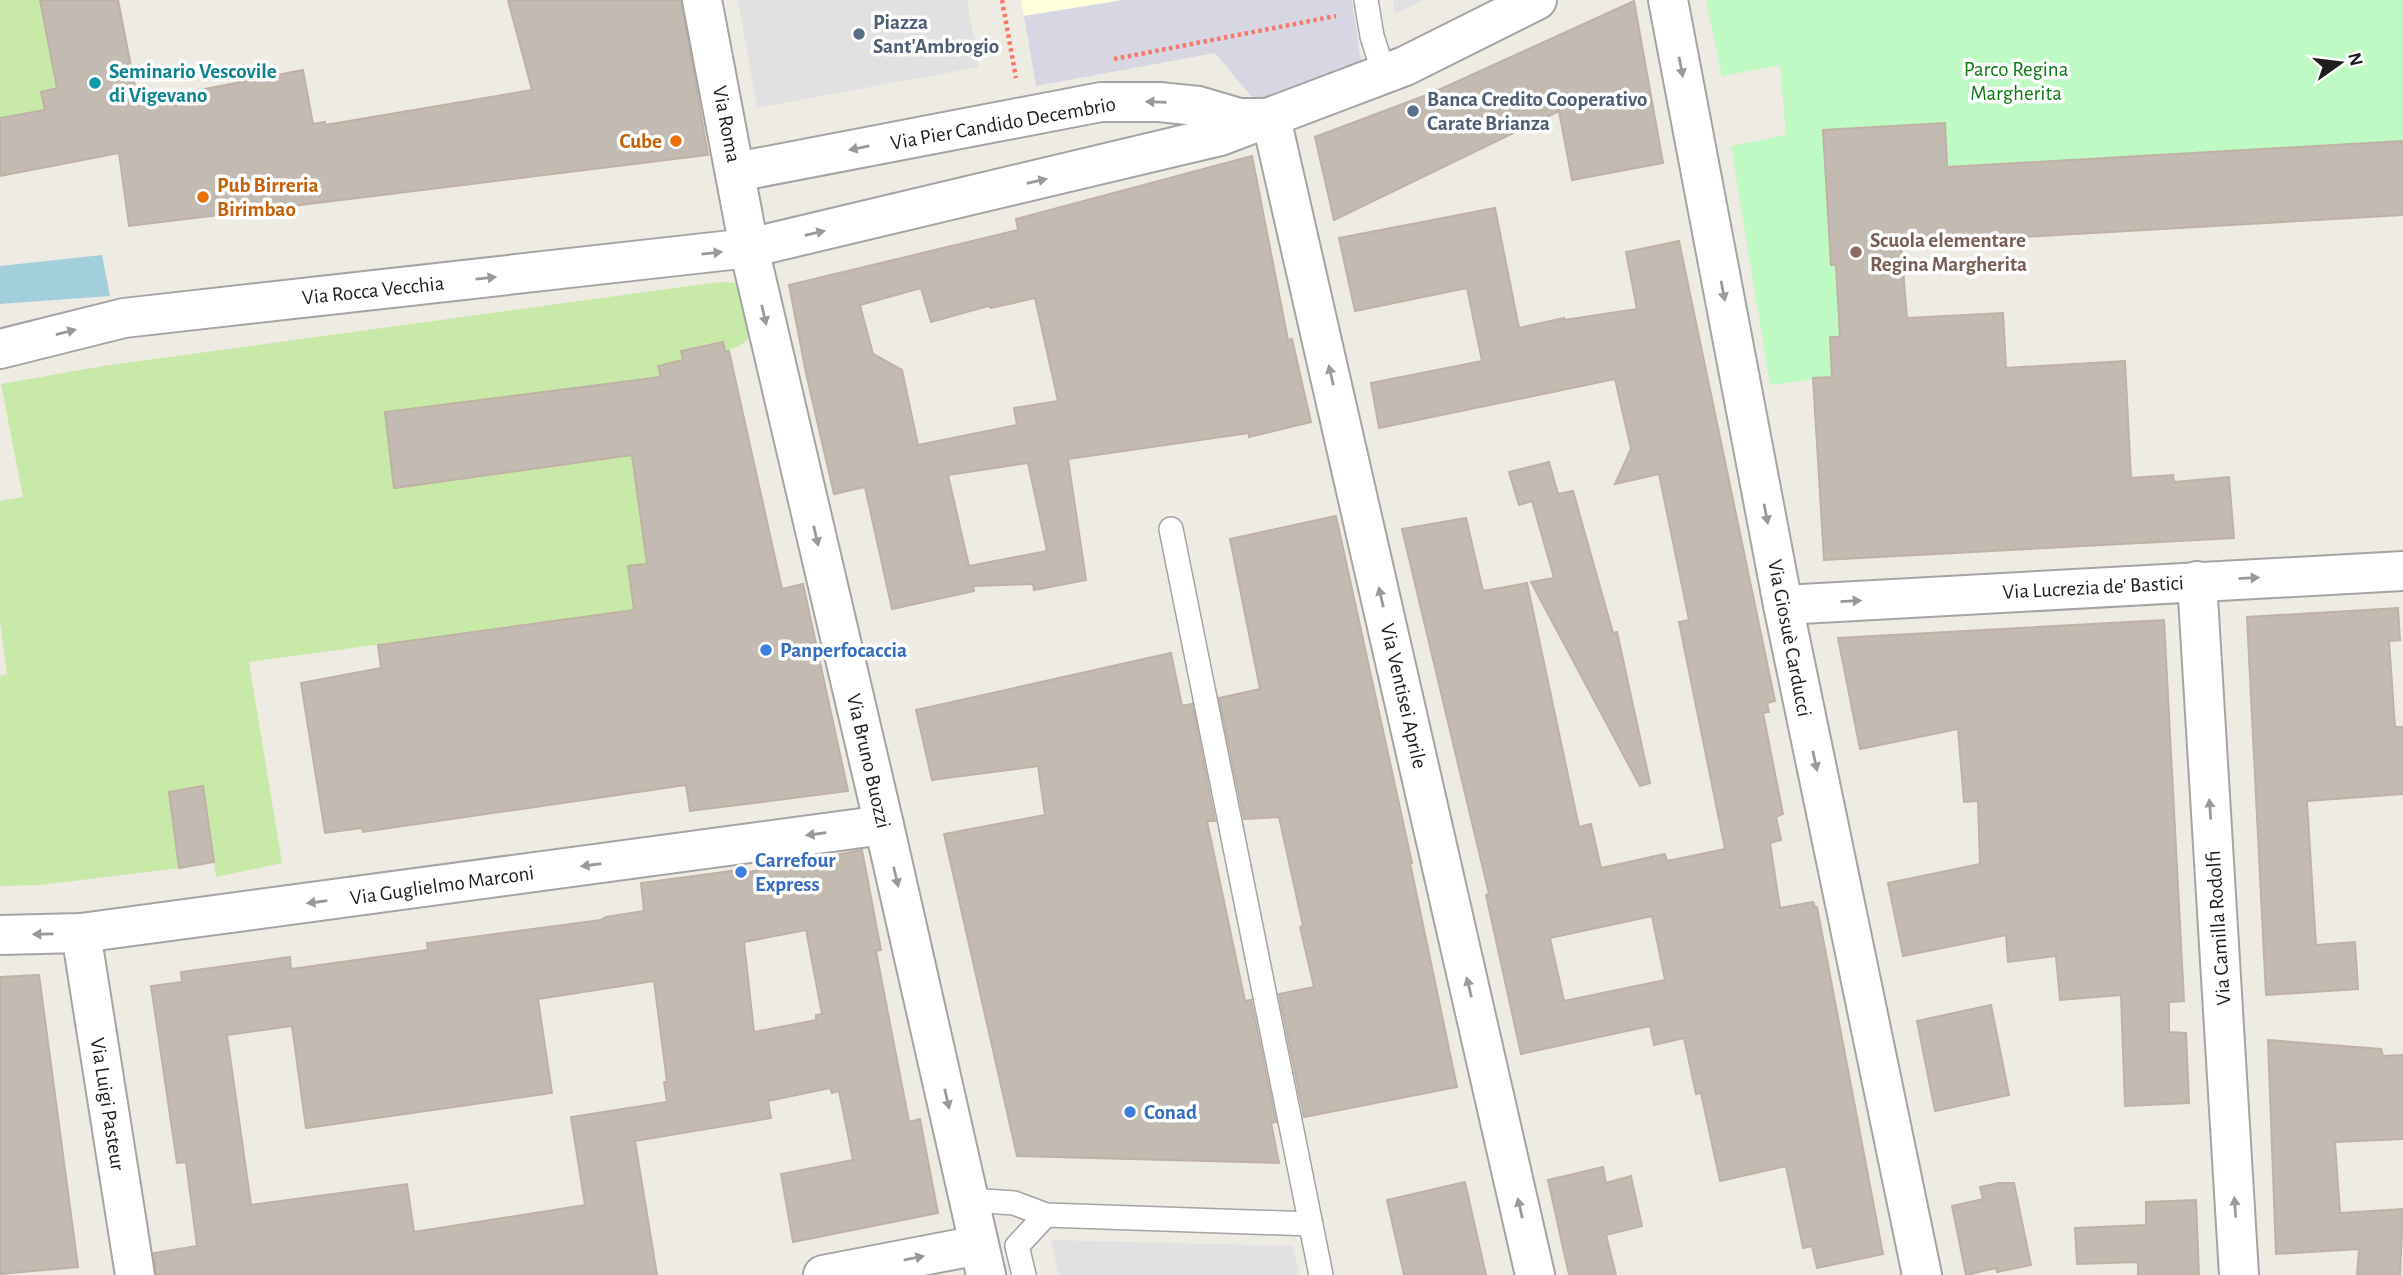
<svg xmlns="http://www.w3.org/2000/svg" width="2403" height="1275" viewBox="0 0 2403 1275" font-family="'Alegreya Sans',sans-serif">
  <rect width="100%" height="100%" fill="#eeebe3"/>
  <path fill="#ffffdb" d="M 1021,0 L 1120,0 L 1024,16 Z"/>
  <g fill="#c8e9a8">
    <path d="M 0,0 L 40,0 L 56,88 L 41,92 L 45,110 L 0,118 Z"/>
    <path d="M 719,282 L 735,283 L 747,292 L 755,332 C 748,341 736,349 725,351 L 722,342 L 681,351 L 683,360 L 658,366 L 661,377 L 386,412 L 395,488 L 632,455 L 647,564 L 628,567 L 634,610 L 249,662 L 282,863 L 216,877 L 203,786 L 169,792 L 179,868 L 40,885 L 0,886 L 0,676 L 7,674 L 0,622 L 0,501 L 23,497 L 1,384 L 103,366 Z"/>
  </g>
  <path fill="#bff9c4" d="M 1706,0 L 2403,0 L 2403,141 L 1947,167 L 1945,123 L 1831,265 L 1836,265 L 1840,337 L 1831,337 L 1832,377 L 1770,385 L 1731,146 L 1786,135 L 1780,65 L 1722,76 Z"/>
  <g fill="#e1e1e1">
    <path d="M 738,0 L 967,0 L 979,67 L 757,108 Z"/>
    <path d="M 1393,0 L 1424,0 L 1395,14 Z"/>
    <path d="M 1051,1240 L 1293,1246 L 1299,1275 L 1058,1275 Z"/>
  </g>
  <path fill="#d7d7e4" d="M 1125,0 L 1352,0 L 1361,62 L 1256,102 L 1215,53 L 1036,86 L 1024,16 Z"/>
  <path fill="#a3cfdc" d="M 102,255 L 110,296 L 0,304 L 0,266 Z"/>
  <g fill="#c3bab2" stroke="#c0b1a5" stroke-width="2" fill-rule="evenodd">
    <path d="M 40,0 L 118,0 L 138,102 L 303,70 L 313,124 L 325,122 L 325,125 L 532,90 L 508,0 L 681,0 L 708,155 L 129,226 L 119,153 L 0,176 L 0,118 L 45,110 L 41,92 L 57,88 Z"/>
    <path d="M 1634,1 L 1663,163 L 1572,180 L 1559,111 L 1334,220 L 1315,137 L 1432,93 Z"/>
    <path d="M 1945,123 L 1947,167 L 2403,141 L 2403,215 L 1901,244 L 1907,318 L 2003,313 L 2006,368 L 2125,361 L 2131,478 L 2173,475 L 2174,482 L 2229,477 L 2234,538 L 1824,560 L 1813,378 L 1832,377 L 1830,337 L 1840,337 L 1836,265 L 1831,265 L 1823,130 Z"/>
    <path d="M 1252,156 L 1288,340 L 1292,339 L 1311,422 L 1249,437 L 1249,433 L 1068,459 L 1086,580 L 1034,590 L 1033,584 L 973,586 L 974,591 L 892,609 L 865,487 L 834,494 L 806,373 L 789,285 L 1018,230 L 1016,219 ZM 921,288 L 931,322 L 988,306 L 991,308 L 1035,298 L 1058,401 L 1014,408 L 1017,425 L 918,445 L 902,370 L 873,354 L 860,305 ZM 1028,463 L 1047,551 L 969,566 L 948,475 Z"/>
    <path d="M 1495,208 L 1519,328 L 1564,318 L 1564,320 L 1637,309 L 1626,252 L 1679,241 L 1775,701 L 1767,703 L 1769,712 L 1763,713 L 1783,814 L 1776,817 L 1781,840 L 1770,843 L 1780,908 L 1813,902 L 1815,907 L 1817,907 L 1883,1254 L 1817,1268 L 1812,1246 L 1803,1248 L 1786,1166 L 1720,1181 L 1701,1093 L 1696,1094 L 1684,1038 L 1654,1045 L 1650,1026 L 1521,1054 L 1486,895 L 1489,894 L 1402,529 L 1466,518 L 1483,591 L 1527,583 L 1579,827 L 1591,824 L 1601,868 L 1665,854 L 1667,861 L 1725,849 L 1679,622 L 1689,620 L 1659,474 L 1615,484 L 1631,449 L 1615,379 L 1379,428 L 1371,383 L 1482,361 L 1467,288 L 1355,311 L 1339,238 ZM 1652,916 L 1665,980 L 1564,1001 L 1550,938 Z"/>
    <path d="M 723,342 L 725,351 L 729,351 L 782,589 L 803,584 L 848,791 L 690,811 L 686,785 L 363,832 L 362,828 L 325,833 L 301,683 L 381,668 L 378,645 L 634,610 L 628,566 L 647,564 L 632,455 L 394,488 L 385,412 L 661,377 L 658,366 L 683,360 L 681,351 Z"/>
    <path d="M 1549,462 L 1558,494 L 1573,491 L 1613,633 L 1617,632 L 1650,783 L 1640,786 L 1531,582 L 1554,578 L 1532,501 L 1519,505 L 1509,472 Z"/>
    <path d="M 1336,516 L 1412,863 L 1410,863 L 1457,1087 L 1304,1117 L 1279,994 L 1314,987 L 1300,927 L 1303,926 L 1279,817 L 1244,819 L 1219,698 L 1260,689 L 1230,539 Z"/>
    <path d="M 2398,608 L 2400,640 L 2389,641 L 2395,727 L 2403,727 L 2403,794 L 2307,801 L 2316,945 L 2355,942 L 2358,989 L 2266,995 L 2247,617 Z"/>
    <path d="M 2164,620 L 2184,1001 L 2169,1002 L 2169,1032 L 2186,1033 L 2189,1103 L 2125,1106 L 2121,995 L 2060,1000 L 2056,956 L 2008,962 L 2006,935 L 1903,956 L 1888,883 L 1980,864 L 1978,801 L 1964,802 L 1958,729 L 1860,749 L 1838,638 Z"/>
    <path d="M 1171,653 L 1182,706 L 1192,704 L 1215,821 L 1207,821 L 1245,1001 L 1251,1000 L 1276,1122 L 1271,1123 L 1279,1163 L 1017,1156 L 944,834 L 1045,815 L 1038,766 L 932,780 L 916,710 Z"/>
    <path d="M 203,786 L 214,862 L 179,868 L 169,792 Z"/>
    <path d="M 862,850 L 881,950 L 876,951 L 909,1122 L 920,1119 L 938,1213 L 793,1242 L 781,1174 L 853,1160 L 839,1091 L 832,1093 L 830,1088 L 768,1101 L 771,1118 L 635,1141 L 657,1275 L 156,1275 L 154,1253 L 197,1246 L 186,1162 L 177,1163 L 151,986 L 182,982 L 181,972 L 290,957 L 291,969 L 428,950 L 427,943 L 601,920 L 606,917 L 644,911 L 641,883 L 739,870 L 739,874 ZM 806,930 L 822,1014 L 816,1015 L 816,1020 L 754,1032 L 744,942 ZM 654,981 L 667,1082 L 664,1082 L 667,1102 L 571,1117 L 585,1205 L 414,1232 L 407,1184 L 251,1205 L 227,1035 L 292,1026 L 306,1128 L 552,1093 L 538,999 Z"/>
    <path d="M 39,975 L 78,1267 L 0,1274 L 0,977 Z"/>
    <path d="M 1991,1005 L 2009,1095 L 1935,1111 L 1917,1021 Z"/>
    <path d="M 2268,1040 L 2381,1049 L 2383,1056 L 2403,1055 L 2403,1139 L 2335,1142 L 2340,1213 L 2403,1209 L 2400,1275 L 2357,1275 L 2359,1249 L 2276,1254 Z"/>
    <path d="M 1603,1167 L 1606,1183 L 1631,1176 L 1642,1226 L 1606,1235 L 1616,1275 L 1569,1275 L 1548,1180 Z"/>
    <path d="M 1465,1182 L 1486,1275 L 1404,1275 L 1387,1200 Z"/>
    <path d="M 1999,1183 L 2014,1183 L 2031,1265 L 1997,1272 L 1996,1268 L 1966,1275 L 1952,1206 L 1983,1199 L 1980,1187 Z"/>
    <path d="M 2196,1200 L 2199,1275 L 2138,1275 L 2138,1262 L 2077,1264 L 2075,1228 L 2146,1225 L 2146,1202 Z"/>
  </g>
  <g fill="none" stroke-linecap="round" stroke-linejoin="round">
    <defs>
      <g id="lane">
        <path d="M 1366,0 L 1372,36 L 1384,74"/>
        <path d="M 1171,529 L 1321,1275"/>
        <path d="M 969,1200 L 1014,1203 L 1046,1215 L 1311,1224"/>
        <path d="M 1024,1275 L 1017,1246 L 1046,1215"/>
      </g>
      <g id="street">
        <path d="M 702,0 L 749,248 L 884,825 L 986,1275"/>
        <path d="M 1668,0 L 1783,605 L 1922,1275"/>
        <path d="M 1271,118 L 1535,1275"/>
        <path d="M 736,172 L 1101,102 L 1159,102 L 1198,106 L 1239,118 L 1265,118"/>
        <path d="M 0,349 L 124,318 L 749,248 L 1220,136 L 1405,66 L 1537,0"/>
        <path d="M 2197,581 L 2239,1275"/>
        <path d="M 1783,605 L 2403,571"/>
        <path d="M 81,933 L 135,1275"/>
        <path d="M 0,935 L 81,933 L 884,825"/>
        <path d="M 823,1275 L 979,1245"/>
      </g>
    </defs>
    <use href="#lane" stroke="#a4a4a4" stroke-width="26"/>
    <use href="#street" stroke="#a4a4a4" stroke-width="42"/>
    <g stroke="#f97769" stroke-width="4.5" stroke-dasharray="3.5 3.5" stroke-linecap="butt">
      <path d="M 1002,0 L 1016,78"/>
      <path d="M 1114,59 L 1336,16"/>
    </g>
    <use href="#lane" stroke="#fff" stroke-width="23"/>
    <use href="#street" stroke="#fff" stroke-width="38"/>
  </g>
  <defs><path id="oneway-solid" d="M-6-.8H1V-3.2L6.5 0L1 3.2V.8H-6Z" transform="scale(1.75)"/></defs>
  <g fill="#999">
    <use href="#oneway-solid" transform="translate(1681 67) rotate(79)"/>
    <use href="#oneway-solid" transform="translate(1156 102) rotate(-178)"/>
    <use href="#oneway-solid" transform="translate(859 148) rotate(169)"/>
    <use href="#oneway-solid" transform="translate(1037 181) rotate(-13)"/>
    <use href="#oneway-solid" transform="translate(815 233) rotate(-13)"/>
    <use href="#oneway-solid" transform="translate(712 253) rotate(-6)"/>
    <use href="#oneway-solid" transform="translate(486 278) rotate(-6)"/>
    <use href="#oneway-solid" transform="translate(1723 291) rotate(79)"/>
    <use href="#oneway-solid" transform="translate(764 315) rotate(77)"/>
    <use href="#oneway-solid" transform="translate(66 332) rotate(-14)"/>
    <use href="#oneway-solid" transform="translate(1331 375) rotate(-103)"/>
    <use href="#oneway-solid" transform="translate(1766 514) rotate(79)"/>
    <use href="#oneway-solid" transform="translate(816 536) rotate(77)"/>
    <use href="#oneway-solid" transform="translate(2249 578) rotate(-3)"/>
    <use href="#oneway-solid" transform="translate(1381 597) rotate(-103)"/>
    <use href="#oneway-solid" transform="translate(1851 601) rotate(-3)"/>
    <use href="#oneway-solid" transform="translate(1815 761) rotate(78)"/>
    <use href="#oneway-solid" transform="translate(2210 809) rotate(-94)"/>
    <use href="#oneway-solid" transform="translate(816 834) rotate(172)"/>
    <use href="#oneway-solid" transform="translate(591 865) rotate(172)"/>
    <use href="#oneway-solid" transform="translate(896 877) rotate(77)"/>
    <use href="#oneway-solid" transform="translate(317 902) rotate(172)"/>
    <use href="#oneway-solid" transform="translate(43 934) rotate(179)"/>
    <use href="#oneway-solid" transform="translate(1469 987) rotate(-103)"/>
    <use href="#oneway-solid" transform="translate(947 1099) rotate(77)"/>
    <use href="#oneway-solid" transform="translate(2235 1207) rotate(-94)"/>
    <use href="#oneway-solid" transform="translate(1520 1208) rotate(-103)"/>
    <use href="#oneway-solid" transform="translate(914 1258) rotate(-11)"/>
  </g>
  <g fill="#5c6f8a" stroke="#fff" stroke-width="2.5">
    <circle cx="859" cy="34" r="7"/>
    <circle cx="1413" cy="111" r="7"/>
  </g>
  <circle fill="#0f9aa8" stroke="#fff" stroke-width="2.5" cx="95" cy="83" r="7"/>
  <g fill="#e8710a" stroke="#fff" stroke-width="2.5">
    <circle cx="676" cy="141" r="7"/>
    <circle cx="203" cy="197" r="7"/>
  </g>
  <circle fill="#8d6e63" stroke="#fff" stroke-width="2.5" cx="1856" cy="252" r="7"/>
  <g fill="#3f7fe0" stroke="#fff" stroke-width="2.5">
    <circle cx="766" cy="650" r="7"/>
    <circle cx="741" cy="872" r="7"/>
    <circle cx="1130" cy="1112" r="7"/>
  </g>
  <g text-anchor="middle" stroke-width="7" stroke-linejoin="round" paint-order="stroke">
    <g font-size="21" font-weight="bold" fill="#4e5e75" stroke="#fff" text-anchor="start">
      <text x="873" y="29">Piazza<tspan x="873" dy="24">Sant'Ambrogio</tspan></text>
      <text x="1427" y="106">Banca Credito Cooperativo<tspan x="1427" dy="24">Carate Brianza</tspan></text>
    </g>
    <g font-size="21" fill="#0c7b14" stroke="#fff">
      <text x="2016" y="76">Parco Regina<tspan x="2016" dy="24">Margherita</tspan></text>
    </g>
    <g font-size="21" font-weight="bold" fill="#0d838f" stroke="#fff" text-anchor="start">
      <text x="109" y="78">Seminario Vescovile<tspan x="109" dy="24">di Vigevano</tspan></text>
    </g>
    <g font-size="21" fill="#1d1d1d" stroke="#fff">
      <text transform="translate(1003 123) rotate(-10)" y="7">Via Pier Candido Decembrio</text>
      <text transform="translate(727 124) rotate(79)" y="7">Via Roma</text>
      <text transform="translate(373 290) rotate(-6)" y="7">Via Rocca Vecchia</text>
      <text transform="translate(2093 587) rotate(-3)" y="7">Via Lucrezia de' Bastici</text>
      <text transform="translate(1790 638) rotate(79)" y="7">Via Giosuè Carducci</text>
      <text transform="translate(1404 696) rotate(77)" y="7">Via Ventisei Aprile</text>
      <text transform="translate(869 761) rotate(77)" y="7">Via Bruno Buozzi</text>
      <text transform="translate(442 885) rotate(-8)" y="7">Via Guglielmo Marconi</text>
      <text transform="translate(2218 928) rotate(-94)" y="7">Via Camilla Rodolfi</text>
      <text transform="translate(108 1104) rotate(81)" y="7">Via Luigi Pasteur</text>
    </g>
    <g font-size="21" font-weight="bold" fill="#c56008" stroke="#fff" text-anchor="end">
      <text x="662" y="148">Cube</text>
      <text x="217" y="192" text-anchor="start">Pub Birreria<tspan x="217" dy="24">Birimbao</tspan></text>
    </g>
    <g font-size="21" font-weight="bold" fill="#785e54" stroke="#fff" text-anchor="start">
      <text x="1870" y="247">Scuola elementare<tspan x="1870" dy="24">Regina Margherita</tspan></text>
    </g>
    <g font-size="21" font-weight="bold" fill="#366cbe" stroke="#fff" text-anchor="start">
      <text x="780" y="657">Panperfocaccia</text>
      <text x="755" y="867">Carrefour<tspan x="755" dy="24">Express</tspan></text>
      <text x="1144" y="1119">Conad</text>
    </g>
  </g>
  <g transform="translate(2340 63) rotate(76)" stroke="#ffffff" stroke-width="5" paint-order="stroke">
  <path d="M0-5L12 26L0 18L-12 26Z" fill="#1d1d1d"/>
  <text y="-10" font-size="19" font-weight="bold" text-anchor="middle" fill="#1d1d1d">N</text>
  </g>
</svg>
